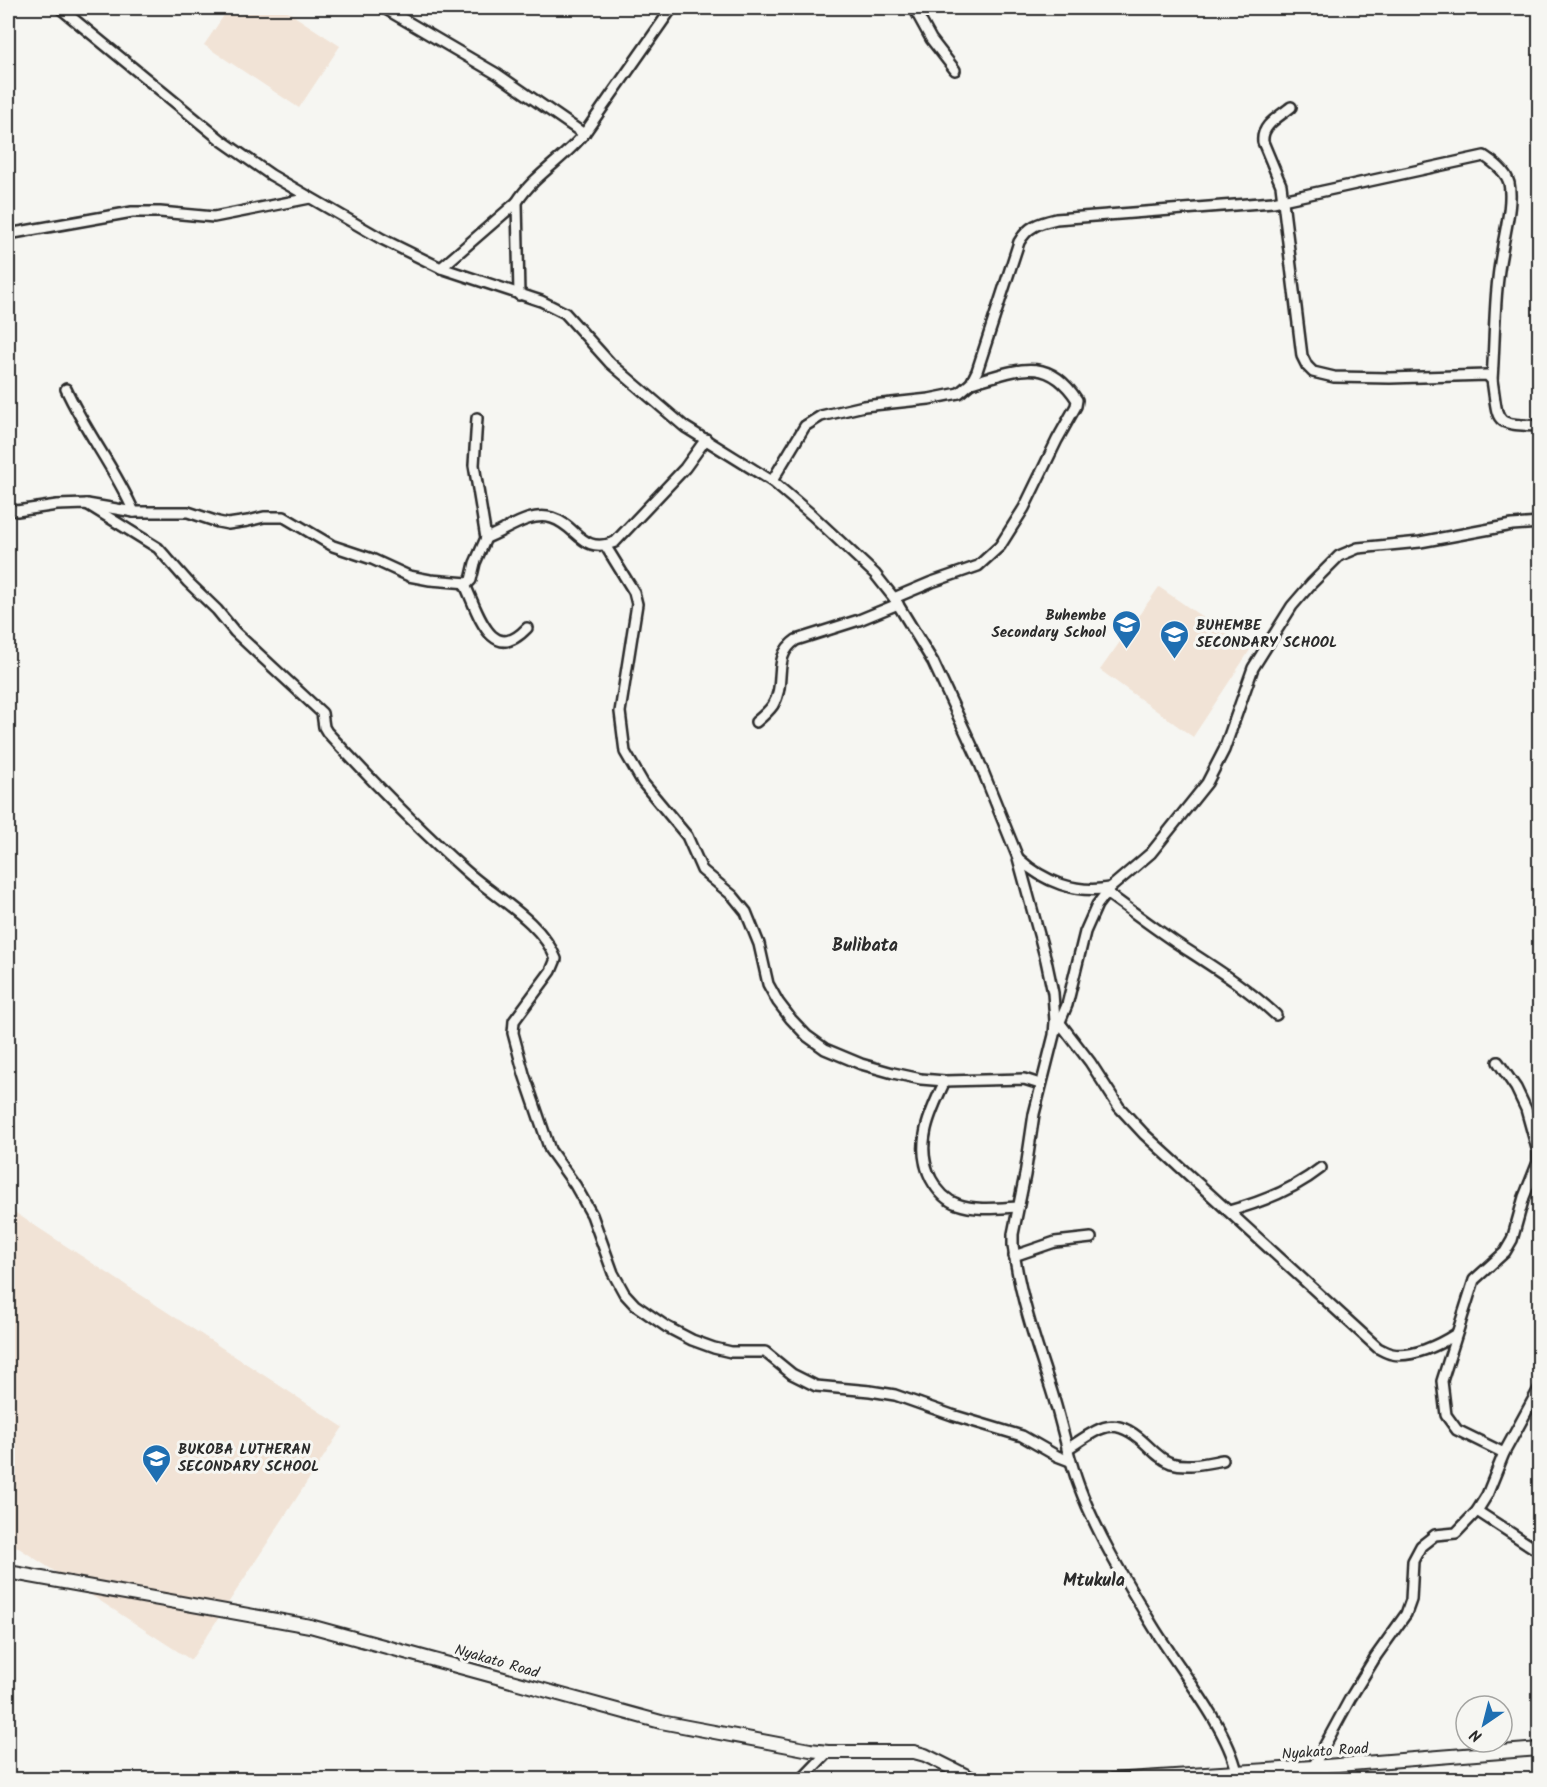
<svg xmlns="http://www.w3.org/2000/svg" width="1547" height="1787" viewBox="0 0 1547 1787" font-family="Kalam,sans-serif">
  <rect width="100%" height="100%" fill="#f6f6f2"/>
  <filter id="ink" filterUnits="userSpaceOnUse"><feTurbulence type="fractalNoise" baseFrequency=".0167" numOctaves="2"/><feDisplacementMap in="SourceGraphic" scale="12" xChannelSelector="R" yChannelSelector="G"/><feConvolveMatrix kernelMatrix="1 2 1 2 8 2 1 2 1" color-interpolation-filters="sRGB"/></filter>
  <g filter="url(#ink)">
    <g fill="#f1e3d6">
      <path d="M 229,8 L 282,8 L 340,46 L 299,108 L 204,45 Z"/>
      <path d="M 1159,587 L 1250,650 L 1193,737 L 1100,670 Z"/>
      <path d="M 8,1208 L 343,1427 L 191,1660 L 8,1541 Z"/>
    </g>
    <g fill="none" stroke-linecap="round" stroke-linejoin="round">
      <defs>
        <g id="street">
          <path d="M 60,8 L 221,140 L 271,175 L 382,239 L 441,268 L 541,301 L 565,313 L 610,363 L 685,427 L 772,481 L 812,515 L 875,574 L 894,598 L 933,662 L 978,759 L 1018,858 L 1046,960 L 1053,993 L 1055,1021 L 1054,1035 L 1034,1114 L 1025,1175 L 1013,1234 L 1013,1245 C 1019,1293 1035,1341 1050,1386 C 1061,1419 1067,1454 1079,1486 C 1097,1534 1125,1580 1151,1623 C 1177,1667 1226,1724 1237,1772"/>
          <path d="M 384,8 L 497,74 L 584,134"/>
          <path d="M 914,8 L 931,39 L 955,70"/>
          <path d="M 1291,107 C 1279,117 1261,125 1263,142 L 1281,185 L 1302,356 L 1307,366 L 1313,372 L 1334,377 L 1390,378 L 1487,375 L 1492,380 C 1499,424 1492,424 1540,426"/>
          <path d="M 8,234 L 132,212 L 160,212 L 214,217 L 310,198"/>
          <path d="M 441,268 L 517,202"/>
          <path d="M 519,295 L 517,202 C 534,175 564,159 584,134 L 672,8"/>
          <path d="M 66,389 C 86,433 115,468 134,512"/>
          <path d="M 772,481 L 805,426 L 821,416 L 864,406 L 929,399 L 959,393 L 971,383 L 977,371 L 1019,242 C 1028,226 1039,223 1056,219 L 1273,202 L 1484,156 C 1493,162 1506,171 1509,183 C 1513,203 1505,231 1502,251 C 1494,293 1495,337 1492,380"/>
          <path d="M 87,504 L 158,548 L 188,582 L 217,610 L 235,632 L 322,713 L 324,727 L 327,732 C 371,780 418,828 466,871 C 496,898 541,921 556,959 L 551,971 L 514,1021 L 513,1033 L 524,1074 L 550,1150 L 575,1185 L 592,1215 L 613,1273 L 624,1293 L 635,1305 L 667,1327 L 692,1340 L 714,1348 L 731,1352 L 765,1352 L 792,1374 L 816,1386 L 870,1391 L 895,1395 L 952,1415 L 1022,1436 L 1057,1456 L 1070,1461"/>
          <path d="M 8,508 L 17,511 L 57,505 L 87,504 L 134,512 L 188,512 L 218,522 L 228,524 L 248,521 L 264,517 L 284,517 L 333,546 L 372,559 L 409,576 L 430,580 L 468,583 L 471,580 L 475,563 L 486,538 L 474,465 L 477,418"/>
          <path d="M 486,538 C 506,531 529,511 552,518 C 578,526 581,555 615,542 L 685,468 L 706,439"/>
          <path d="M 605,545 L 634,592 L 637,604 L 620,712 L 625,752 L 643,783 L 687,836 L 702,870 L 733,896 L 746,912 L 759,944 L 768,984 L 778,1002 L 791,1019 L 807,1036 L 825,1049 L 861,1064 L 893,1073 L 921,1079 L 945,1081 L 1024,1079 L 1040,1084"/>
          <path d="M 464,583 C 477,608 490,667 527,628"/>
          <path d="M 894,598 L 932,582 L 978,566 L 1000,546 L 1024,508 L 1057,440 L 1076,406 L 1077,400 C 1047,353 1015,371 971,383"/>
          <path d="M 756,722 C 762,717 769,711 773,705 C 787,683 771,657 796,640 L 859,620 L 898,604"/>
          <path d="M 1019,859 C 1044,882 1076,894 1110,888"/>
          <path d="M 1107,893 C 1129,909 1151,926 1175,942 C 1210,965 1245,986 1276,1015"/>
          <path d="M 1060,1023 L 1090,1062 L 1119,1107 L 1144,1134 L 1378,1348 C 1382,1350 1387,1353 1392,1354 C 1412,1358 1439,1345 1456,1334"/>
          <path d="M 1056,1031 L 1067,1005 L 1085,932 L 1097,905 L 1110,888 L 1151,853 L 1207,783 L 1224,750 L 1253,668 L 1292,606 L 1311,584 L 1339,556 L 1358,548 L 1420,542 L 1512,525 L 1540,523"/>
          <path d="M 1498,1062 L 1516,1088 L 1526,1109 L 1538,1152 L 1538,1162 L 1524,1197 L 1512,1240 L 1505,1252 L 1474,1280 L 1442,1381 L 1446,1415 L 1457,1430 L 1504,1453"/>
          <path d="M 945,1081 C 930,1112 914,1145 931,1179 C 937,1190 945,1200 957,1204 C 976,1211 999,1208 1018,1207"/>
          <path d="M 1229,1211 C 1263,1202 1293,1190 1321,1168"/>
          <path d="M 1014,1256 L 1055,1242 L 1091,1238"/>
          <path d="M 1067,1449 C 1103,1426 1114,1413 1149,1447 C 1155,1453 1162,1460 1171,1463 C 1188,1468 1206,1463 1223,1460"/>
          <path d="M 1477,1511 L 1540,1552"/>
          <path d="M 1313,1767 L 1351,1697 L 1376,1656 L 1406,1614 L 1411,1600 L 1413,1561 L 1421,1546 L 1435,1535 L 1456,1533 L 1477,1511 L 1487,1495 L 1504,1453 L 1540,1387"/>
          <path d="M 801,1780 L 828,1752"/>
          <path d="M 1260,1780 L 1262,1771"/>
        </g>
        <g id="secondary">
          <path d="M 8,1572 L 310,1626 L 661,1722 L 810,1750 L 828,1752 L 914,1752 L 925,1755 L 975,1780"/>
          <path d="M 1112,1780 L 1313,1767 L 1540,1749"/>
        </g>
      </defs>
      <use href="#street" stroke="#2b2b2b" stroke-width="14"/>
      <use href="#secondary" stroke="#2b2b2b" stroke-width="16"/>
      <use href="#street" stroke="#f6f6f2" stroke-width="9"/>
      <use href="#secondary" stroke="#f6f6f2" stroke-width="12"/>
    </g>
  </g>
  <defs>
    <symbol id="school-pin" viewBox="-11 -11 22 30"><path d="M0 17L-7.5 6A9.5 9.5 0 1 1 7.5 6Z" fill="#1f6fb2" stroke="#f6f6f2"/><path d="M0-5L7-2L0 1L-7-2ZM-4 1L0 2.5L4 1V4Q0 6-4 4Z" fill="#fff"/></symbol>
  </defs>
  <g fill-rule="evenodd">
    <use href="#school-pin" x="1110" y="608" width="33" height="45"/>
    <use href="#school-pin" x="1158" y="618" width="33" height="45"/>
    <use href="#school-pin" x="140" y="1442" width="33" height="45"/>
  </g>
  <g text-anchor="middle" stroke-width="6" stroke-linejoin="round" paint-order="stroke">
    <g font-size="15" font-weight="bold" fill="#2b2b2b" stroke="#f6f6f2" text-anchor="start">
      <text x="1106" y="620" text-anchor="end">Buhembe<tspan x="1106" dy="17">Secondary School</tspan></text>
      <text x="1196" y="630">BUHEMBE<tspan x="1196" dy="17">SECONDARY SCHOOL</tspan></text>
      <text x="178" y="1454">BUKOBA LUTHERAN<tspan x="178" dy="17">SECONDARY SCHOOL</tspan></text>
    </g>
    <g font-size="15" fill="#2b2b2b" stroke="#f6f6f2">
      <text transform="translate(497 1661) rotate(16)" y="5">Nyakato Road</text>
      <text transform="translate(1325 1751) rotate(-4)" y="5">Nyakato Road</text>
    </g>
    <g font-size="18" font-weight="bold" fill="#2b2b2b" stroke="#f6f6f2">
      <text x="865" y="951">Bulibata</text>
      <text x="1094" y="1586">Mtukula</text>
    </g>
  </g>
  <rect width="1547" height="1787" fill="none" stroke="#f6f6f2" stroke-width="30"/>
  <rect x="15" y="15" width="1517" height="1757" fill="none" stroke="#2b2b2b" stroke-width="2" filter="url(#ink)"/>
  <g transform="translate(1484 1724) rotate(215)"><circle r="28" fill="#f6f6f2" stroke="#a5a5a2" stroke-width="1.5"/>
  <path d="M0-4.5L10 22L0 15L-10 22Z" fill="#1f6fb2"/>
  <text y="-9" font-size="16" font-weight="bold" text-anchor="middle" fill="#2b2b2b">N</text>
  </g>
</svg>
